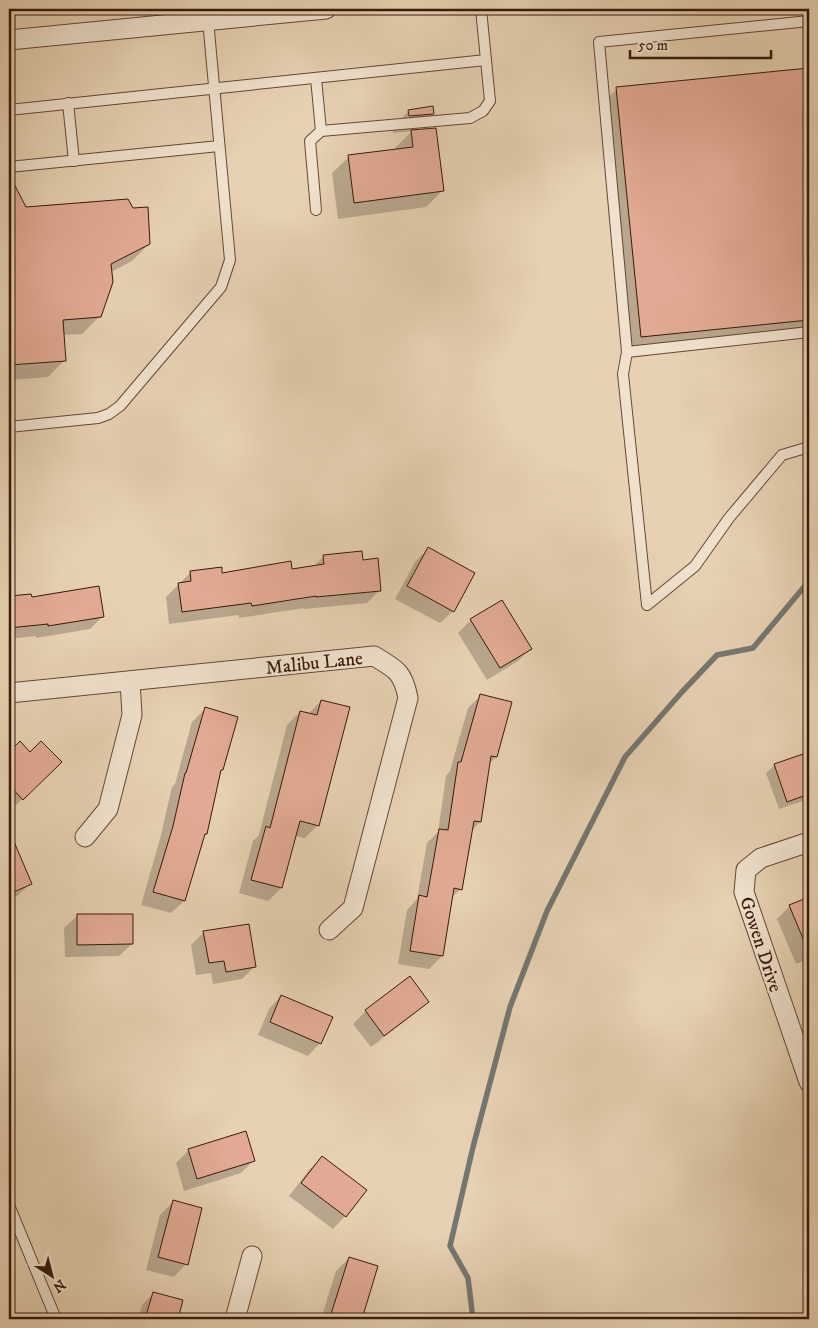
<svg xmlns="http://www.w3.org/2000/svg" width="818" height="1328" viewBox="0 0 818 1328" font-family="'IM FELL DW Pica',serif">
  <rect width="100%" height="100%" fill="#e6d1b2"/>
  <filter id="stains"><feTurbulence type="fractalNoise" baseFrequency=".004" numOctaves="4"/><feColorMatrix values="0 0 0 0 .2 0 0 0 0 .09 0 0 0 0 .02 0 0 0 .5 -.17"/></filter>
  <radialGradient id="worn" r=".72"><stop offset=".6" stop-color="#630" stop-opacity="0"/><stop offset="1" stop-color="#630" stop-opacity=".3"/></radialGradient>
  <g fill="#0003">
    <path d="M 809,69 L 809,334 L 624,353 L 600,105 L 617,89 Z"/>
    <path d="M 409,111 L 433,114 L 416,131 L 443,190 L 426,207 L 338,219 L 332,173 L 349,157 L 395,150 L 395,148 L 412,131 L 393,133 L 392,128 Z"/>
    <path d="M 18,195 L 25,208 L 149,244 L 132,261 L 111,272 L 99,317 L 82,334 L 63,335 L 64,361 L 48,377 L 9,380 L 9,196 Z"/>
    <path d="M 428,549 L 453,611 L 440,623 L 395,599 L 415,562 Z"/>
    <path d="M 324,556 L 362,561 L 380,590 L 367,603 L 304,609 L 304,608 L 239,618 L 239,615 L 169,624 L 166,597 L 191,572 L 221,574 L 291,570 L 313,567 Z"/>
    <path d="M 30,595 L 30,598 L 103,616 L 90,629 L 36,638 L 36,636 L 9,639 L 9,597 Z"/>
    <path d="M 471,620 L 531,648 L 518,661 L 487,680 L 458,633 Z"/>
    <path d="M 481,695 L 496,757 L 489,764 L 480,822 L 471,831 L 461,889 L 451,898 L 442,956 L 429,969 L 398,964 L 407,910 L 417,899 L 427,843 L 438,832 L 446,776 L 450,771 L 468,708 Z"/>
    <path d="M 321,701 L 318,825 L 305,838 L 295,836 L 281,888 L 268,901 L 239,893 L 253,841 L 259,835 L 287,725 L 300,712 L 308,714 Z"/>
    <path d="M 205,709 L 222,770 L 219,772 L 203,836 L 184,901 L 171,913 L 141,905 L 160,839 L 172,787 L 175,784 L 192,722 Z"/>
    <path d="M 20,743 L 30,753 L 60,762 L 10,811 L 9,754 Z"/>
    <path d="M 809,754 L 809,799 L 779,809 L 766,773 L 775,765 Z"/>
    <path d="M 9,834 L 30,884 L 17,896 L 9,900 Z"/>
    <path d="M 809,898 L 809,959 L 796,964 L 777,919 L 790,906 Z"/>
    <path d="M 77,916 L 132,944 L 119,956 L 65,957 L 64,928 Z"/>
    <path d="M 204,932 L 255,966 L 242,979 L 213,984 L 211,973 L 196,975 L 191,945 Z"/>
    <path d="M 409,978 L 427,1002 L 414,1014 L 371,1047 L 353,1024 L 366,1011 Z"/>
    <path d="M 281,996 L 320,1043 L 308,1056 L 258,1035 L 269,1009 Z"/>
    <path d="M 189,1150 L 254,1160 L 241,1173 L 184,1191 L 176,1163 Z"/>
    <path d="M 322,1157 L 345,1216 L 333,1229 L 289,1196 L 309,1170 Z"/>
    <path d="M 173,1202 L 186,1264 L 174,1277 L 146,1270 L 160,1215 Z"/>
    <path d="M 349,1258 L 377,1266 L 360,1319 L 321,1319 L 336,1271 Z"/>
    <path d="M 153,1294 L 182,1301 L 177,1319 L 138,1319 L 142,1305 Z"/>
  </g>
  <g fill="none" stroke-linecap="round" stroke-linejoin="round">
    <path stroke="#737772" stroke-width="5.5" d="M 473,1319 L 468,1278 L 450,1246 L 473,1147 L 510,1007 L 547,911 L 625,757 L 681,693 L 717,655 L 753,648 L 809,581"/>
  </g>
  <g fill="#e2aa94" stroke="#38190b">
    <path d="M 809,68 L 809,320 L 641,337 L 616,87 Z"/>
    <path d="M 433,106 L 434,114 L 409,116 L 408,110 Z"/>
    <path d="M 436,128 L 444,191 L 354,203 L 348,155 L 413,147 L 411,130 Z"/>
    <path d="M 9,174 L 26,207 L 128,199 L 133,208 L 148,207 L 150,244 L 111,264 L 113,282 L 101,317 L 63,320 L 66,361 L 9,365 Z"/>
    <path d="M 428,547 L 475,573 L 454,612 L 407,586 Z"/>
    <path d="M 362,551 L 363,560 L 378,558 L 381,591 L 316,597 L 316,596 L 252,606 L 251,603 L 182,612 L 178,583 L 191,581 L 190,571 L 222,567 L 222,573 L 291,561 L 292,569 L 324,564 L 323,555 Z"/>
    <path d="M 99,586 L 104,617 L 48,626 L 48,624 L 9,628 L 9,596 L 31,594 L 32,597 Z"/>
    <path d="M 502,600 L 532,649 L 500,668 L 470,619 Z"/>
    <path d="M 480,694 L 512,702 L 497,757 L 491,756 L 481,822 L 474,821 L 462,890 L 454,888 L 443,956 L 410,951 L 419,895 L 427,897 L 439,829 L 448,830 L 458,762 L 461,762 Z"/>
    <path d="M 321,700 L 350,707 L 319,826 L 300,821 L 282,888 L 251,880 L 266,826 L 270,828 L 300,711 L 317,715 Z"/>
    <path d="M 205,707 L 238,717 L 223,770 L 221,770 L 207,834 L 205,834 L 185,901 L 153,892 L 173,826 L 185,773 L 186,773 Z"/>
    <path d="M 20,741 L 30,752 L 41,741 L 62,762 L 23,800 L 9,785 L 9,752 Z"/>
    <path d="M 809,752 L 809,794 L 787,802 L 774,764 Z"/>
    <path d="M 9,830 L 32,884 L 9,894 Z"/>
    <path d="M 809,897 L 809,953 L 789,905 Z"/>
    <path d="M 77,914 L 133,914 L 133,944 L 77,945 Z"/>
    <path d="M 249,924 L 256,967 L 226,972 L 224,961 L 209,963 L 203,931 Z"/>
    <path d="M 410,976 L 429,1002 L 384,1036 L 365,1010 Z"/>
    <path d="M 281,995 L 333,1017 L 321,1044 L 270,1022 Z"/>
    <path d="M 246,1131 L 255,1161 L 197,1179 L 188,1149 Z"/>
    <path d="M 322,1156 L 367,1190 L 346,1217 L 301,1183 Z"/>
    <path d="M 173,1200 L 202,1208 L 188,1265 L 158,1257 Z"/>
    <path d="M 349,1257 L 378,1266 L 362,1319 L 349,1319 L 331,1314 Z"/>
    <path d="M 153,1292 L 183,1300 L 178,1319 L 145,1319 Z"/>
  </g>
  <g fill="none" stroke-linecap="round" stroke-linejoin="round">
    <defs>
      <g id="service">
        <path d="M 809,21 L 599,42 L 627,352 L 809,332"/>
        <path d="M 316,78 L 321,131 L 310,141 L 316,210"/>
        <path d="M 68,103 L 74,161"/>
        <path d="M 9,110 L 486,60"/>
        <path d="M 321,131 L 470,118 L 483,111 L 490,101 L 481,9"/>
        <path d="M 9,167 L 219,146"/>
        <path d="M 627,352 L 623,374 L 647,605 L 695,566 L 729,518 L 782,455 L 809,447"/>
        <path d="M 9,427 L 98,418 L 109,414 L 120,406 L 221,287 L 230,260 L 208,20"/>
        <path d="M 9,1205 L 56,1319"/>
      </g>
      <g id="minor">
        <path d="M 9,40 L 326,9"/>
        <path d="M 9,693 L 374,656 C 396,669 403,672 408,698 L 353,908 L 329,930"/>
        <path d="M 85,837 L 108,809 L 132,715 L 130,681"/>
        <path d="M 809,842 L 761,858 L 746,870 L 744,892 L 809,1082"/>
        <path d="M 235,1319 L 252,1256"/>
      </g>
    </defs>
    <use href="#service" stroke="#644735" stroke-width="12"/>
    <use href="#minor" stroke="#644735" stroke-width="21"/>
    <use href="#service" stroke="#efe1cd" stroke-width="10"/>
    <use href="#minor" stroke="#efe1cd" stroke-width="19"/>
  </g>
  <g text-anchor="middle" stroke-width="4.5" stroke-linejoin="round" paint-order="stroke">
    <g font-size="19" fill="#38190b" stroke="#efe1cd">
      <text transform="translate(314 662) rotate(-6)" y="7">Malibu Lane</text>
      <text transform="translate(762 944) rotate(72)" y="7">Gowen Drive</text>
    </g>
  </g>
  <rect width="818" height="1328" fill="none" stroke="#e6d1b2" stroke-width="30"/>
  <rect x="10" y="10" width="798" height="1308" fill="none" stroke="#38190b" stroke-width="2.5"/>
  <rect x="15" y="15" width="788" height="1298" fill="none" stroke="#38190b"/>
  <g transform="translate(52 1276) rotate(144)" stroke="#efe1cd" stroke-width="4" paint-order="stroke">
  <path d="M0-4L9 19L0 12L-9 19Z" fill="#38190b"/>
  <text y="-8" font-size="14" font-weight="bold" text-anchor="middle" fill="#38190b">N</text>
  </g>
  <path d="M630 50v8h141v-8" fill="none" stroke="#38190b" stroke-width="2.5"/>
  <text x="638" y="50" font-size="15" fill="#38190b" stroke="#efe1cd" stroke-width="4" paint-order="stroke">50 m</text>
  <rect width="100%" height="100%" filter="url(#stains)"/>
  <rect width="100%" height="100%" fill="url(#worn)"/>
</svg>
